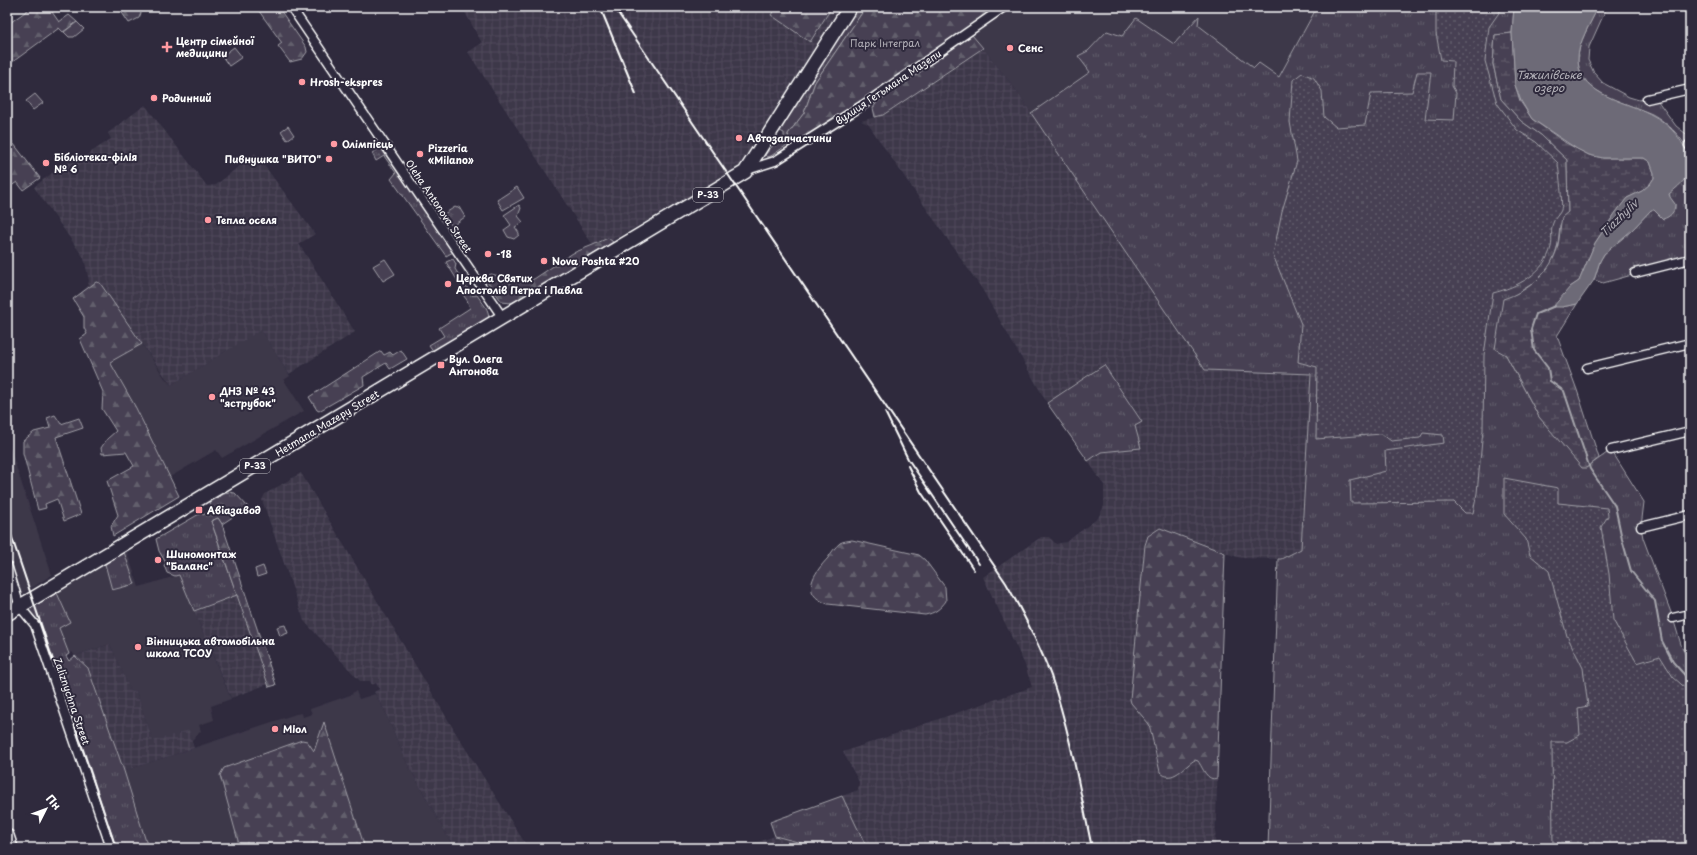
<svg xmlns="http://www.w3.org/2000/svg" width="1697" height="855" viewBox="0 0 1697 855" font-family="'Playpen Sans',sans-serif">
  <defs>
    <pattern id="industrial-grid" width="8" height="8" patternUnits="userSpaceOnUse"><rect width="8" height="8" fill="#3c3749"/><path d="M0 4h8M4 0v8" fill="none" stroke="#504b5b"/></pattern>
    <pattern id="grass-tufts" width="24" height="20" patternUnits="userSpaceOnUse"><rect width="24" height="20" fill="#464152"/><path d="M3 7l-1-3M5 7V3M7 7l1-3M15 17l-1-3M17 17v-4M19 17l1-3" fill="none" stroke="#625e6c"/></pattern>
    <pattern id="forest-firs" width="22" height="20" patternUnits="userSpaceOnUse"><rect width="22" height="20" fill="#464152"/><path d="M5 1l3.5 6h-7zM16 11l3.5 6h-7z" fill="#625e6c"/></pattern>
    <pattern id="wetland-marsh" width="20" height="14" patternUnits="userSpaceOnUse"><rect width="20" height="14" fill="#464152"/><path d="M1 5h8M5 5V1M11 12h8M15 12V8" fill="none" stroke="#625e6c"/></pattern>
    <pattern id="garden-dots" width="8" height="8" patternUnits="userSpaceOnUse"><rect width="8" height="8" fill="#464152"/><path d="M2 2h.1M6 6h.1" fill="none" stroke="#625e6c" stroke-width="1.8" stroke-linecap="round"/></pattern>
  </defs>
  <rect width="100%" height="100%" fill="#2f2a3d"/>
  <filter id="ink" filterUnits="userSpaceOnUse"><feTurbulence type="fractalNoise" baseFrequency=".025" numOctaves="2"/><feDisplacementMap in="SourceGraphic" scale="8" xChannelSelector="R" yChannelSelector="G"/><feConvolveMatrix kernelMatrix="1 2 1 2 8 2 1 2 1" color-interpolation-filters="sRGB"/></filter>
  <g filter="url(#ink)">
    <g fill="#3c3749">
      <path d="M 1012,7 L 1317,7 L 1279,77 L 1259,63 L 1254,68 L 1175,44 L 1136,18 L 1122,36 L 1107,31 L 1088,51 L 1078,56 L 1090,72 L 1031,113 L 1015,89 L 972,35 Z"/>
      <path d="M 261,329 L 290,376 L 284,380 L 304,411 L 222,458 L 216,450 L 170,477 L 136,408 L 110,362 L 142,344 L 164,377 L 171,385 Z"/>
      <path d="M 7,439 L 52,575 L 21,595 L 7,551 Z"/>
      <path d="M 126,549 L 139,587 L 179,575 L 231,699 L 211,706 L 214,720 L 199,725 L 201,731 L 192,740 L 188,731 L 153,742 L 136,691 L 131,693 L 110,644 L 75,656 L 72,652 L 69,654 L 59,628 L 70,622 L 56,591 Z"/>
      <path d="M 356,691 L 359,699 L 375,694 L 384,709 L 407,763 L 454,848 L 148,848 L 124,771 L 296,714 L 302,713 L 303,717 L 312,714 L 310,709 L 353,694 L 352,693 Z"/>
    </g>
    <g fill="url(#industrial-grid)">
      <path d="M 462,7 L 843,7 L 743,165 L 596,250 L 468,52 L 482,43 Z"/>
      <path d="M 983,48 L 1015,89 L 1205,370 L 1311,374 L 1301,549 L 1281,559 L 1241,558 L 1225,553 L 1215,848 L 867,848 L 842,796 L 858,790 L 859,782 L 843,752 L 1032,687 L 1025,665 L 983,577 L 1041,537 L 1049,537 L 1056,544 L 1066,542 L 1098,518 L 1104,506 L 1104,485 L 1088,461 L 1101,452 L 1140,447 L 1135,426 L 1142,421 L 1104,365 L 1047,403 L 982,289 L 868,124 L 861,121 L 883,115 Z"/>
      <path d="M 145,105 L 207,186 L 216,185 L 255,153 L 315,234 L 299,244 L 355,332 L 289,374 L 261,330 L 171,385 L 142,344 L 110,362 L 75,298 L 87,287 L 89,281 L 84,258 L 34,187 L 56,170 L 69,162 L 79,160 L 111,139 L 108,133 Z"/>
      <path d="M 301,473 L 457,735 L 528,848 L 454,848 L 407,763 L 384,709 L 374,692 L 379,689 L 376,683 L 372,685 L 370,681 L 360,681 L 304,621 L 262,500 L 265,494 Z"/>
      <path d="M 237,595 L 268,684 L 231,698 L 194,611 Z"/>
      <path d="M 110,644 L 131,692 L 136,691 L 153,741 L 189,730 L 194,748 L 124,771 L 88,668 L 75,656 Z"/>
      <path d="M 775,836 L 820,848 L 740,848 Z"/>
    </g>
    <g fill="url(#grass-tufts)" stroke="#a2a0a8">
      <path d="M 856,7 L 866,7 L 815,82 L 804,113 L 788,134 L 790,143 L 771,156 L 767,157 L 765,155 L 776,142 L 780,142 L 784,138 L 784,133 L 780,131 Z"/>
      <path d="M 1317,7 L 1514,7 L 1512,33 L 1495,35 L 1493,64 L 1501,99 L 1521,121 L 1541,135 L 1567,160 L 1568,212 L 1560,225 L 1558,244 L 1555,254 L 1550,266 L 1544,274 L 1535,282 L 1513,296 L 1495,348 L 1506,355 L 1539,417 L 1586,468 L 1611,450 L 1644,502 L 1641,527 L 1643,538 L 1673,618 L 1682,648 L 1690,663 L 1690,848 L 1268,848 L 1278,559 L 1281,559 L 1301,549 L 1311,374 L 1205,370 L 1031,113 L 1090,72 L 1078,56 L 1088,51 L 1107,31 L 1122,36 L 1136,18 L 1174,44 L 1199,16 L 1198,25 L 1254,68 L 1259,63 L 1279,77 Z"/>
      <path d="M 1598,7 L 1607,7 L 1589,47 L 1588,60 L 1594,73 L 1603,83 L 1629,97 L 1639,100 L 1655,97 L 1676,126 L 1690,137 L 1690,157 C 1686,140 1667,122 1652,114 C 1628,103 1581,95 1578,62 C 1577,43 1591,23 1598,7 Z"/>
      <path d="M 380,148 L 386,151 L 455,251 L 446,256 L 391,179 L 396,173 L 384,156 L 376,161 L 372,153 Z"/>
      <path d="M 1690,166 L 1690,259 L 1603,283 L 1594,280 L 1600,261 L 1604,254 L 1632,230 L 1651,210 L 1654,209 L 1668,217 L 1675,209 L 1675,204 L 1669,197 L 1669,194 L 1679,185 Z"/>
      <path d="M 455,207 L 457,208 L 459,207 L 465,217 L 452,226 L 444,214 Z"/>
      <path d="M 453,259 L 456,264 L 455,269 L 472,295 L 477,295 C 482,303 491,310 488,320 L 434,352 L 429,345 L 444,336 L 439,328 L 470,308 L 467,300 L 463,295 L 464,291 L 446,262 Z"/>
      <path d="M 1104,365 L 1142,422 L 1135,426 L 1141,448 L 1101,452 L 1088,461 L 1047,403 Z"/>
      <path d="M 228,492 L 235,493 L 248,507 L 222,524 L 218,518 L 211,521 L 237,595 L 194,611 L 179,575 L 175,576 L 167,573 L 164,565 L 166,563 L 159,551 L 156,539 L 201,513 L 203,515 L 213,510 L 209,502 Z"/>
      <path d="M 124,552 L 135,584 L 112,590 L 105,564 Z"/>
      <path d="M 57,593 L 70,622 L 59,628 L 69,654 L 66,656 L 69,661 L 75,656 L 88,668 L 124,771 L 148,848 L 111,848 L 35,625 L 23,611 Z"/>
      <path d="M 842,796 L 867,848 L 820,848 L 775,836 L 770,822 Z"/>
    </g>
    <g fill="url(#forest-firs)" stroke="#a2a0a8">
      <path d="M 32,7 L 60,7 L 52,12 L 59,22 L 69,15 L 77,22 L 63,32 L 59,28 L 7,66 L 7,25 Z"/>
      <path d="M 118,7 L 142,7 L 143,8 L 139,18 L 129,23 Z"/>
      <path d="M 256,7 L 278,7 L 306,47 L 307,52 L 302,59 L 290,62 L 278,46 L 282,43 Z"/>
      <path d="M 776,7 L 832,7 L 810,42 L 771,15 Z"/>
      <path d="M 866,7 L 1002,7 L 805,142 L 790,143 L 788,134 L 804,113 L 815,82 Z"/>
      <path d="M 972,35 L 983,48 L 883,115 L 875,117 L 873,108 L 878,101 Z"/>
      <path d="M 7,135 L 40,178 L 23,190 L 17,182 L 7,189 Z"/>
      <path d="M 608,238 L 613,242 L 535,291 L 511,303 L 502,302 L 485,278 L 491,274 L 522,282 L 534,279 L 573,253 L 593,245 Z"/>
      <path d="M 96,282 L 100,283 L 142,344 L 110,362 L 136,408 L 179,496 L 113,536 L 111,526 L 118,515 L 107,481 L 134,466 L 126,452 L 102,454 L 101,448 L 107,439 L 116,431 L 102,409 L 103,392 L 80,339 L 87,334 L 84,328 L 84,317 L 73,299 Z"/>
      <path d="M 401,350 L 407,359 L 390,369 L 386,363 L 363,377 L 364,385 L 319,411 L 317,410 L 309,397 L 381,351 L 384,355 L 390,352 L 393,355 Z"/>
      <path d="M 55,415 L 61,424 L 79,418 L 83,428 L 56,437 L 81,514 L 64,521 L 57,499 L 45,504 L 46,508 L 38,510 L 23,453 L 23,441 L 34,432 L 50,428 L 47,418 Z"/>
      <path d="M 218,518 L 222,524 L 276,685 L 269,687 L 211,521 Z"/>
      <path d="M 1160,528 L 1225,553 L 1217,778 C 1207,782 1203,768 1198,761 L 1195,760 C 1185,765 1172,785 1160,772 L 1149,724 L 1131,703 L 1130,699 L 1145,545 L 1148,536 Z"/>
      <path d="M 852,540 L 919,555 L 925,560 L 945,587 L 946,601 C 940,609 935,613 925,615 L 828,604 C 799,594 814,573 828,558 C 831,553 835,547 840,543 C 843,541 848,541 852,540 Z"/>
      <path d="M 324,722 L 365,848 L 240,848 L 220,775 L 224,768 L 302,740 L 307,741 L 314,751 Z"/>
    </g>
    <path fill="url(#wetland-marsh)" stroke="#a2a0a8" d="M 1512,33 L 1515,85 L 1520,101 L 1532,119 L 1566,143 L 1589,155 L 1603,158 L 1644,158 L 1650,162 L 1654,173 L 1654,178 L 1650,184 L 1642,191 L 1627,198 L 1604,229 L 1595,243 L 1579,281 L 1570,287 L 1562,307 L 1577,304 L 1557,336 L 1577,390 L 1599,458 L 1586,468 L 1582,468 L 1539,417 L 1506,355 L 1495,349 L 1503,299 C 1529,291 1552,272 1558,245 C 1560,236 1560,226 1562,217 L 1568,212 L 1567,160 L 1541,135 L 1521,121 L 1501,99 L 1493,64 L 1495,35 Z"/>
    <g fill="#464152" stroke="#a2a0a8">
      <path d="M 77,22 L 84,29 L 74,37 L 69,37 L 64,32 Z"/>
      <path d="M 234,47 L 242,57 L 229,66 L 222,56 Z"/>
      <path d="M 35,94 L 43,103 L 33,110 L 26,101 Z"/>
      <path d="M 288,126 L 294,135 L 287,140 L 281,131 Z"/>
      <path d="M 517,187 L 524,198 L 503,210 L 497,200 Z"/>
      <path d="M 519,205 L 521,208 L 518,216 L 523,222 L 515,227 L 519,233 L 519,235 L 514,239 L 508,237 L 504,230 L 511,225 L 504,215 Z"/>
      <path d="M 385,259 L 395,274 L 383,281 L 373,266 Z"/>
      <path d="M 263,566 L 266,574 L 257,577 L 255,569 Z"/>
      <path d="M 285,625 L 288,633 L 280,636 L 277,627 Z"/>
    </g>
    <g fill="url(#garden-dots)" stroke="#a2a0a8">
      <path d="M 1436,7 L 1503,7 L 1489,27 L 1485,61 L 1497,103 L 1517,130 L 1536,142 L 1558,163 C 1559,173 1563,203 1561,210 C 1560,214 1554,218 1553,223 C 1550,230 1553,240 1551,247 C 1544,274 1517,287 1493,293 L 1484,355 L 1483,430 L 1477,493 L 1473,513 L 1465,513 L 1454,502 L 1351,503 L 1350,480 L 1386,471 L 1385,451 L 1444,443 L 1443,435 L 1423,433 L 1420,438 L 1391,441 L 1382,434 L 1316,439 L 1317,367 L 1298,362 L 1301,324 L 1273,255 L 1282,211 L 1297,161 L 1290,122 L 1293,80 L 1302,73 L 1314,78 L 1322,91 L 1324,117 L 1336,127 L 1365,125 L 1371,93 L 1412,92 L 1417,72 L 1431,72 L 1425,119 L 1454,120 L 1456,93 L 1452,86 L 1453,61 L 1441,60 L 1436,33 Z"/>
      <path d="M 1504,478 L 1558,488 L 1558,503 L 1607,508 L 1608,516 L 1601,527 L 1609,574 L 1613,620 L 1637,663 L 1660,656 L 1673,677 L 1690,692 L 1690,848 L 1553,848 L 1552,742 L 1567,742 L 1580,735 L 1578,708 L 1588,706 L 1583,668 L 1567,636 L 1549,571 L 1530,555 L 1526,539 L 1504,514 Z"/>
    </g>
    <path fill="#6d6a77" stroke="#a7a6ad" d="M 1514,7 L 1598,7 C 1591,23 1577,43 1578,61 C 1580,97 1631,102 1654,116 C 1673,126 1697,154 1686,177 C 1682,184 1675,189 1669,194 L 1670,197 L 1675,204 C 1675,212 1670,217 1663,219 L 1654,210 L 1651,210 L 1632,230 L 1604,254 L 1600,261 L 1594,280 L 1577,304 L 1562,307 L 1553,307 L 1570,287 L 1579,281 L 1595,243 L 1616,212 L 1627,198 L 1642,191 L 1650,184 L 1654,178 L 1654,173 L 1650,162 L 1644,158 L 1603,158 L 1589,155 L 1577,149 L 1532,119 L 1521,101 L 1515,85 L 1512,33 Z"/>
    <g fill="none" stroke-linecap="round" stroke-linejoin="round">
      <path stroke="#a7a6ad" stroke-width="2" d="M 1555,306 L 1536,314 L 1531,329 L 1534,350 L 1548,368 L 1550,381 L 1564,391 L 1590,469 L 1615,506 L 1622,539 L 1631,571 L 1655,601 L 1662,641 L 1673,662 L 1690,681"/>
      <defs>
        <g id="minor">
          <path d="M 291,7 L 503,318"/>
          <path d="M 1647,99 L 1690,89"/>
          <path d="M 1689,145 L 1690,145"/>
          <path d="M 747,170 L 775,161 L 863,105 L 1004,7"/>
          <path d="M 1635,273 L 1690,259"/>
          <path d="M 1587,368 L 1690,343"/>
          <path d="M 1611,450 L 1690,431"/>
          <path d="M 1641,527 L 1690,515"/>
          <path d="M 7,565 L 20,607 L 35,625 L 111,848"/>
          <path d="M 1673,618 L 1690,614"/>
        </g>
        <g id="primary">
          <path d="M 7,614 L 745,172 L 850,7"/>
          <path d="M 7,836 L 11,848"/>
        </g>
      </defs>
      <use href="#minor" stroke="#fff" stroke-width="11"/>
      <use href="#primary" stroke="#fff" stroke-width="16"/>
      <use href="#minor" stroke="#2f2a3d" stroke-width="8"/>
      <use href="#primary" stroke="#2f2a3d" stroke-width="13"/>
      <g stroke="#fff" stroke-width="2">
        <path d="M 600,7 L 636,94"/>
        <path d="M 614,7 L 1006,583 C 1023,613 1039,644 1051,676 C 1070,732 1080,791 1092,848"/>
        <path d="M 885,412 L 908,459 L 979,564"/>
        <path d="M 908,466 L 921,492 L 974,570"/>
        <path d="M 7,523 L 116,848"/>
      </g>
    </g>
  </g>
  <g fill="#ff9aa2" stroke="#2f2a3d" stroke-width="1.5">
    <path d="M165 41h4v4h4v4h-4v4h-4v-4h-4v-4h4z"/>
    <circle cx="1010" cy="48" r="4"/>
    <circle cx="302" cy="82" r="4"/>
    <circle cx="154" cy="98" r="4"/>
    <circle cx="739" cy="138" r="4"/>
    <circle cx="334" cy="144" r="4"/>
    <circle cx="420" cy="154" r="4"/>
    <circle cx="329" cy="159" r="4"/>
    <circle cx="46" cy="163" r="4"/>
    <circle cx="208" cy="220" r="4"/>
    <circle cx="488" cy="254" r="4"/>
    <circle cx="544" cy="261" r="4"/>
    <circle cx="448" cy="284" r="4"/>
    <rect x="437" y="361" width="8" height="8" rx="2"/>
    <circle cx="212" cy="397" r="4"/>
    <rect x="195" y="506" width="8" height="8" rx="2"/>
    <circle cx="158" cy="560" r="4"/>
    <circle cx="138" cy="647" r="4"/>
    <circle cx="275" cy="729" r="4"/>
  </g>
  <g text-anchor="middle" stroke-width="4" stroke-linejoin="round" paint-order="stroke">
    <g fill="#2f2a3d" stroke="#c1bfc5" stroke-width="1">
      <rect x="693" y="188" width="30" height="14" rx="3"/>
      <rect x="240" y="459" width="30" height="14" rx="3"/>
    </g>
    <g font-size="9" font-weight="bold" fill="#fff">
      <text x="708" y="198">Р-33</text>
      <text x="255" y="469">Р-33</text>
    </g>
    <g font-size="10" font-weight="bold" fill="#fff" stroke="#2f2a3d" text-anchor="start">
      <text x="176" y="45">Центр сімейної<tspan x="176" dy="12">медицини</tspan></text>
      <text x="1018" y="52">Сенс</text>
      <text x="310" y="86">Hrosh-ekspres</text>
      <text x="162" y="102">Родинний</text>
      <text x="747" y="142">Автозапчастини</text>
      <text x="342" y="148">Олімпієць</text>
      <text x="428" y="152">Pizzeria<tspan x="428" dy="12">«Milano»</tspan></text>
      <text x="54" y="161">Бібліотека-філія<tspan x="54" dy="12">№ 6</tspan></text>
      <text x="321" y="163" text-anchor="end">Пивнушка "ВИТО"</text>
      <text x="216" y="224">Тепла оселя</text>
      <text x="496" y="258">-18</text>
      <text x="552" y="265">Nova Poshta #20</text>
      <text x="456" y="282">Церква Святих<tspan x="456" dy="12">Апостолів Петра і Павла</tspan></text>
      <text x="449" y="363">Вул. Олега<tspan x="449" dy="12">Антонова</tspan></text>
      <text x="220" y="395">ДНЗ № 43<tspan x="220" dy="12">"яструбок"</tspan></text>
      <text x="207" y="514">Авіазавод</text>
      <text x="166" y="558">Шиномонтаж<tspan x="166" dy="12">"Баланс"</tspan></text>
      <text x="146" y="645">Вінницька автомобільна<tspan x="146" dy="12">школа ТСОУ</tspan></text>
      <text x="283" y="733">Міол</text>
    </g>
    <g font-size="10" fill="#b5b3ba" stroke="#2f2a3d">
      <text x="885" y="47">Парк Інтеграл</text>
    </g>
    <g font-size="10" fill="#fff" stroke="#2f2a3d">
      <text transform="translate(888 87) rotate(-34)" y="4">вулиця Гетьмана Мазепи</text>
      <text transform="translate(439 206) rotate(56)" y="4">Oleha Antonova Street</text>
      <text transform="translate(327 423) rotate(-31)" y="4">Hetmana Mazepy Street</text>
      <text transform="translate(72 701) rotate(71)" y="4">Zaliznychna Street</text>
    </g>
    <g font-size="11" font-style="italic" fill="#b6b4bb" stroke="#2f2a3d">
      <text x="1549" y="79">Тяжилівське<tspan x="1549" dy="13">озеро</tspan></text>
      <text transform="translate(1619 218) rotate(-44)" y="4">Tiazhyliv</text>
    </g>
  </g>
  <rect width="1697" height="855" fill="none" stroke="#2f2a3d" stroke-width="24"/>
  <rect x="12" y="12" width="1673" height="831" fill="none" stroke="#fff" stroke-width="1.5" filter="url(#ink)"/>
  <g transform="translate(46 809) rotate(48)" stroke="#2f2a3d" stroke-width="3" paint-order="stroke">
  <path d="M0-3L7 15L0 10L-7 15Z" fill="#ffffff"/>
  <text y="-6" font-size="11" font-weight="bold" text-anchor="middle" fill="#ffffff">Пн</text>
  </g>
</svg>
